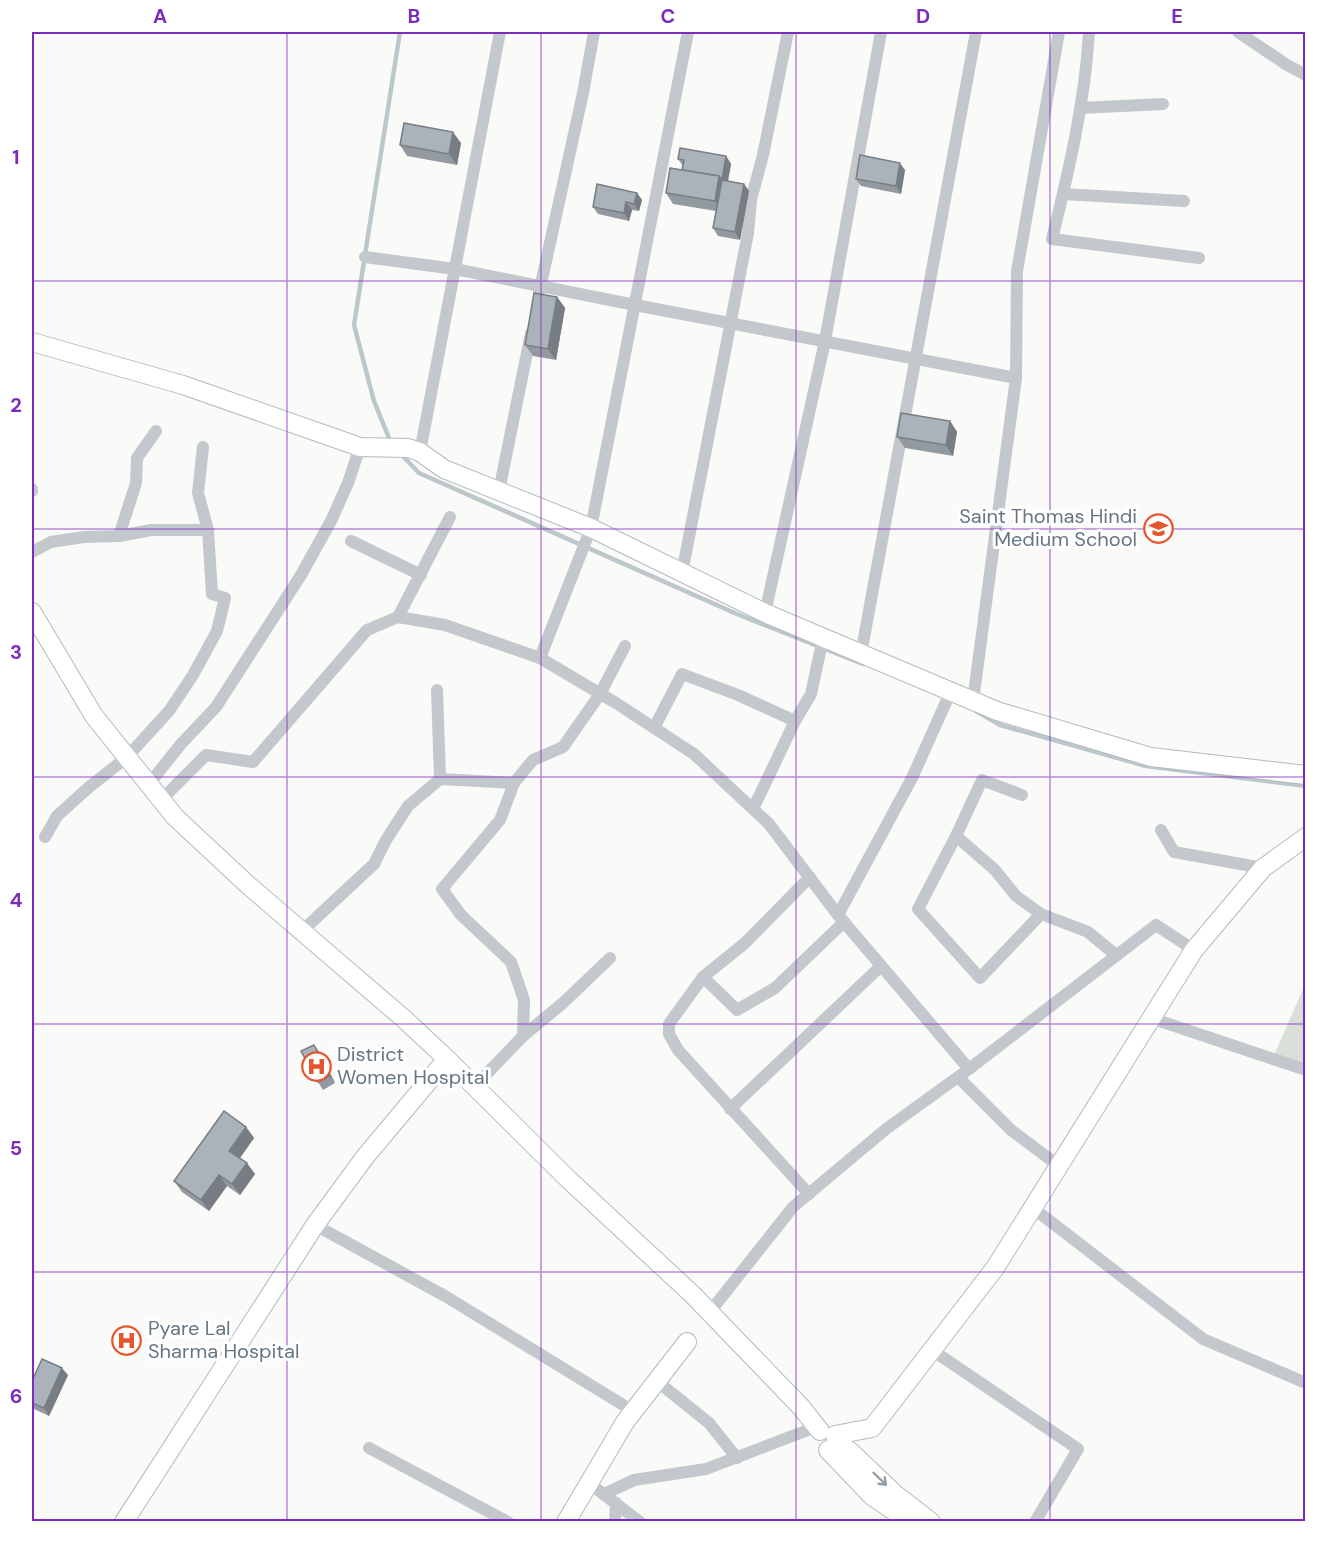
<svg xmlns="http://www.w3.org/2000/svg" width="1337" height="1553" viewBox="0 0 1337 1553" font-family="'DM Sans',sans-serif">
  <rect width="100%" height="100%" fill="#fafaf8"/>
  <path fill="#dadfd7" d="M 1305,985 L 1305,1065 L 1274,1055 Z"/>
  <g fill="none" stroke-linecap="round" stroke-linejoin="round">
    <g stroke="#bbc7cb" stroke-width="4.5">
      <path d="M 391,443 L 374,401 L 354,325 L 400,32"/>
      <path d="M 400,453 L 419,473 L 737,614 L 863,664"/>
      <path d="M 976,711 L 1000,725 L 1146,766 L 1306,786"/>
    </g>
    <defs>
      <g id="secondary">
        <path d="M 32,342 L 183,385 L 360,447 L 408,448 L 420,452 L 444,469 L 591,528 L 765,613 L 997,711 L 1151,757 L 1306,775"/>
        <path d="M 32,612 L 94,716 L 175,817 L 248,885 L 403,1018 L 447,1059 L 568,1179 L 693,1295 L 801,1407 L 820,1431"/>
        <path d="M 835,1435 L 872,1428 L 995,1268 L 1194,950 L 1263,868 L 1306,837"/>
        <path d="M 836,1441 L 852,1453 L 896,1495 L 931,1522"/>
        <path d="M 828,1450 L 872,1496 L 910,1522"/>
        <path d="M 124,1522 L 315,1225 L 365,1157 L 447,1059"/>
        <path d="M 566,1522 L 625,1422 L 687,1342"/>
      </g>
    </defs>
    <use href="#secondary" stroke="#b3babf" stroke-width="20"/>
    <g stroke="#c3c8cc" stroke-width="12">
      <path d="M 1089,32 C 1085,102 1069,170 1052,239 L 1199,258"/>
      <path d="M 1238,32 L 1287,65 L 1306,75"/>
      <path d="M 1080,108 L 1163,104"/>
      <path d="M 1063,194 L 1184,201"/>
      <path d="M 365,257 L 455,269 L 635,305 L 1016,378"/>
      <path d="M 539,293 L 583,93 L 594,32"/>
      <path d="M 203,447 L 198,493 L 208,530"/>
      <path d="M 420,452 L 500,32"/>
      <path d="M 32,489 L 32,491"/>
      <path d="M 499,491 L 531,333"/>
      <path d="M 119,536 L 136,483 L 137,458 L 156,431"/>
      <path d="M 351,541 L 421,575"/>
      <path d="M 32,552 L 51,542 L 84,537 L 119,536 L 151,530 L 208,530 L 212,594 L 225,598 L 217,631 L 193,675 L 169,711 L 127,757 L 88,788 L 57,816 L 45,837"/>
      <path d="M 682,573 L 748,233 L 751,200 L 763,155 L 788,32"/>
      <path d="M 765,613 L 825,341 L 881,32"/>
      <path d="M 398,617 L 450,517"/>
      <path d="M 861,654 L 976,32"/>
      <path d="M 540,658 L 616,703 L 694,754 L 769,824 L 838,915 L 969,1069"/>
      <path d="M 437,690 L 440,779"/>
      <path d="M 973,701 L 1016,378 L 1017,271 L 1059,32"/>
      <path d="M 795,721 L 811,694 L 823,638"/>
      <path d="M 654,728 L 682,674 L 738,695 L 795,721 L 753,809"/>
      <path d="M 149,784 L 181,744 L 216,707 L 301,575 L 331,521 L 348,483 L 360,447"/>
      <path d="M 161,800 L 206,755 L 253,762 L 367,630 L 398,617 L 445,625 L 540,658 L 591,528 L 688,32"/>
      <path d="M 1161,830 L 1174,852 L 1263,868"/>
      <path d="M 956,836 L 982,780 L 1022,795"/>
      <path d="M 1041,914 L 980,978 L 918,909 L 956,836 L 995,870 L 1016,896 L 1041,914 L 1088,932 L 1116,955"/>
      <path d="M 838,915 L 912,778 L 951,691"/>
      <path d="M 302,931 L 374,864 L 386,840 L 408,806 L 440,779 L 514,783 L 533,760 L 563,747 L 600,694 L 625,646"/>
      <path d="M 703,977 L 737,1010 L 775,988 L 844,922"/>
      <path d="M 1151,1018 L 1306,1070"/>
      <path d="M 523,1036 L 563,1003 L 610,958"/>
      <path d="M 958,1077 L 1011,1130 L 1059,1166"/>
      <path d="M 475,1086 L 523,1036 L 524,1000 L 511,962 L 461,915 L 442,889 L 500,820 L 514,783"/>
      <path d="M 730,1109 L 881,966"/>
      <path d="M 809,1194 L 678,1050 L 669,1034 L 669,1024 L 703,977 L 745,943 L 810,877"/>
      <path d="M 1033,1208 L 1203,1339 L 1306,1383"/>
      <path d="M 315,1225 L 445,1296 L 633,1411"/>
      <path d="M 709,1313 L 793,1207 L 886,1129 L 969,1069 L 1156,925 L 1194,950"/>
      <path d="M 932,1350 L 1078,1449 L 1035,1522"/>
      <path d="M 654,1384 L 663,1386 L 709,1423 L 737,1458"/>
      <path d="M 369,1448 L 508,1522"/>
      <path d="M 589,1483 L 640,1522"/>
      <path d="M 604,1494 L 634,1480 L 706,1469 L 816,1427"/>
      <path d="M 615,1522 L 616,1503"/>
    </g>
    <use href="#secondary" stroke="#fff" stroke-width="18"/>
  </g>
  <g fill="#929a9f">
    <path d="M 461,143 L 457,165 L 407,156 L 400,145 Z"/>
    <path d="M 726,156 L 731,164 L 728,181 L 744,184 L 749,191 L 740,240 L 718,236 L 713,228 L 716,211 L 673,204 L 666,193 L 682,170 L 683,166 L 678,159 Z"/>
    <path d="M 905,170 L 901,194 L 861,186 L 856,179 Z"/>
    <path d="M 637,193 L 642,200 L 639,211 L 632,210 L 629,221 L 598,214 L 593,207 Z"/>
    <path d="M 557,297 L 565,308 L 556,360 L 533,356 L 525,345 Z"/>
    <path d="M 950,421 L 957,432 L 953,456 L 905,448 L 897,437 Z"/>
    <path d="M 319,1052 L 335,1083 L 323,1090 L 318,1082 Z"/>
    <path d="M 246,1127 L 254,1138 L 240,1158 L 255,1174 L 240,1195 L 227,1186 L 209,1211 L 182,1192 L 174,1181 Z"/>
    <path d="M 68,1375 L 49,1416 L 32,1408 L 32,1381 Z"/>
  </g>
  <g fill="#777d82">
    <path d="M 453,132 L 461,143 L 457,165 L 449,154 Z"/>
    <path d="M 726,156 L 731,164 L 722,212 L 715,201 L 719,176 Z"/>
    <path d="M 900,163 L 905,170 L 901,194 L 896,186 Z"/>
    <path d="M 744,184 L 749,191 L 740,240 L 735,232 Z"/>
    <path d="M 637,193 L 642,200 L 639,211 L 634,204 Z"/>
    <path d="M 626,202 L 632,210 L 629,221 L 624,213 Z"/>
    <path d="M 557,297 L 565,308 L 556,360 L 548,349 Z"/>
    <path d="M 950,421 L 957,432 L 953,456 L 946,445 Z"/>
    <path d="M 314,1045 L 319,1052 L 335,1083 L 330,1076 Z"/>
    <path d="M 246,1127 L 254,1138 L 237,1162 L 229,1151 Z"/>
    <path d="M 247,1163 L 255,1174 L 240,1195 L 232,1184 Z"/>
    <path d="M 219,1175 L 227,1186 L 209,1211 L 201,1200 Z"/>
    <path d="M 62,1368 L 68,1375 L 49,1416 L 44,1408 Z"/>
  </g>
  <g fill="#aab3b9" stroke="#777d82" stroke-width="1.5">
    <path d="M 404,123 L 453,132 L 449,154 L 400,145 Z"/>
    <path d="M 680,148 L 726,156 L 722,180 L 719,176 L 682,170 L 684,160 L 678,159 Z"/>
    <path d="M 860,155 L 900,163 L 896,186 L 856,179 Z"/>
    <path d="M 670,168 L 719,176 L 715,201 L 666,193 Z"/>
    <path d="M 722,180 L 744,184 L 735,232 L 713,228 Z"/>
    <path d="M 597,184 L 637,193 L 634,204 L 626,202 L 624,213 L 593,207 Z"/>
    <path d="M 534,293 L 557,297 L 548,349 L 525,345 Z"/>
    <path d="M 901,413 L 950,421 L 946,445 L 897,437 Z"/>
    <path d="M 314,1045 L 330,1076 L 318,1082 L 301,1051 Z"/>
    <path d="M 224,1111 L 246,1127 L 229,1151 L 247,1163 L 232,1184 L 219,1175 L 201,1200 L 174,1181 Z"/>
    <path d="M 42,1359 L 62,1368 L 44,1408 L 32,1403 L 32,1381 Z"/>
  </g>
  <defs><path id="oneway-shaft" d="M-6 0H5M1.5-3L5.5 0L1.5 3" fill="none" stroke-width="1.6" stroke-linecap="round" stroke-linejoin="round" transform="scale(1.5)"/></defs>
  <use stroke="#939fa8" href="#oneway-shaft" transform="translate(880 1479) rotate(44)"/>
  <path fill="none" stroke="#7b2cbf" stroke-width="1.5" stroke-opacity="0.55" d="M 287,32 L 287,1522M 541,32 L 541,1522M 796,32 L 796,1522M 1050,32 L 1050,1522M 32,281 L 1306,281M 32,529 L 1306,529M 32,777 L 1306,777M 32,1024 L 1306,1024M 32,1272 L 1306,1272"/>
  <defs>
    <symbol id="school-ring" viewBox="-11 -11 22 22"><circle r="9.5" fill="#fff" stroke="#e4572e" stroke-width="1.5"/><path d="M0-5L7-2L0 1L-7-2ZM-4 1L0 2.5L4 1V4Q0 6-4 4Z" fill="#e4572e"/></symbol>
    <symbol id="hospital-ring" viewBox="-11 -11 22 22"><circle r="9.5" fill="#fff" stroke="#e4572e" stroke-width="1.5"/><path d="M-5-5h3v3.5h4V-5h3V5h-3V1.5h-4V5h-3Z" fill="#e4572e"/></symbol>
  </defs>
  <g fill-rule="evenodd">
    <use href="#school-ring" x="1142" y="512" width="33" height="33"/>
    <use href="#hospital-ring" x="300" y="1050" width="33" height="33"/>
    <use href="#hospital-ring" x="110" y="1324" width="33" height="33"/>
  </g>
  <g text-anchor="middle" stroke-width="6" stroke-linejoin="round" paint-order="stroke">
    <g font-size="20" fill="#657683" stroke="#fff" text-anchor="start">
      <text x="1137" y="523" text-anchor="end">Saint Thomas Hindi<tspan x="1137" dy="23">Medium School</tspan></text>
      <text x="337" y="1061">District<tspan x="337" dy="23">Women Hospital</tspan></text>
      <text x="148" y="1335">Pyare Lal<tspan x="148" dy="23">Sharma Hospital</tspan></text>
    </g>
  </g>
  <rect width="1337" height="1553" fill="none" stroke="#ffffff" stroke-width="66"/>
  <rect x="33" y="33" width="1271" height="1487" fill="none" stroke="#7b2cbf" stroke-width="2"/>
  <g font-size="20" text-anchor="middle" font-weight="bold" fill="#7b2cbf">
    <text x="160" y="23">A</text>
    <text x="414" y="23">B</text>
    <text x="668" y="23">C</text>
    <text x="923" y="23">D</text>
    <text x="1177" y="23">E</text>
    <text x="16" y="164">1</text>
    <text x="16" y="412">2</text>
    <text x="16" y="659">3</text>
    <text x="16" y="907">4</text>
    <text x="16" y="1155">5</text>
    <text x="16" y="1403">6</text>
  </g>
</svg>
